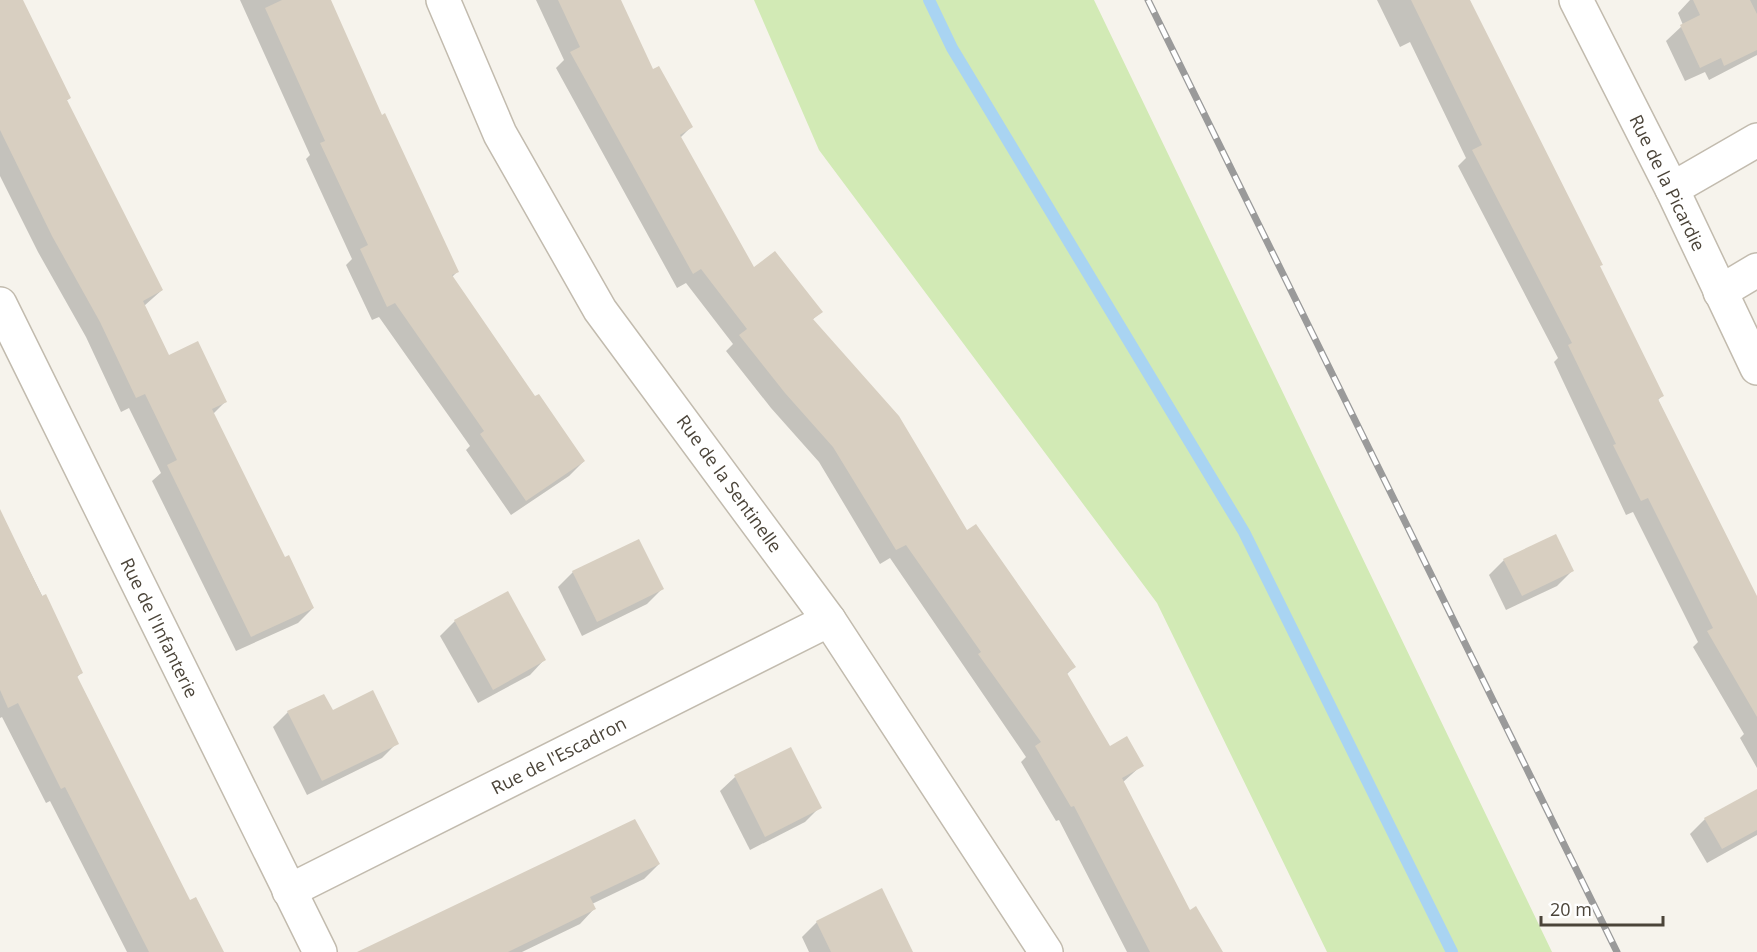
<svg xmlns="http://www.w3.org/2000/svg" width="1757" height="952" viewBox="0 0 1757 952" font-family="'Open Sans',sans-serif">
  <rect width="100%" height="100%" fill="#f6f3ec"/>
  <path fill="#d2eab5" d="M 754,0 L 1094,0 L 1552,952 L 1327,952 L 1157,603 L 819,150 Z"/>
  <g fill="#0003">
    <path d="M 0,0 L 9,0 L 70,98 L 66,101 L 162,290 L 144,306 L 168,357 L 225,402 L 213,414 L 284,559 L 313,608 L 298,623 L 236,651 L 152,481 L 161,473 L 129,408 L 121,412 L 86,337 L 38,252 L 0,176 Z"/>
    <path d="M 240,0 L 330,0 L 381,117 L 457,272 L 452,277 L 535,398 L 584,461 L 569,476 L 511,515 L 466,450 L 470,446 L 379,317 L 372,320 L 346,265 L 352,259 L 306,159 L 310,155 Z"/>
    <path d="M 536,0 L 620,0 L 653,71 L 691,127 L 680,138 L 754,270 L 821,312 L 812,320 L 967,533 L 1074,667 L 1066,675 L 1109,748 L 1142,765 L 1122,783 L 1189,912 L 1221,952 L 1127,952 L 1059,820 L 1056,821 L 1021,762 L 1026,757 L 890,558 L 880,564 L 819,462 L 771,408 L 726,351 L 733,344 L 686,283 L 677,288 L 556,68 L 564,60 Z"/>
    <path d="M 1377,0 L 1469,0 L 1662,396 L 1658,400 L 1757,603 L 1757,768 L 1740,738 L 1744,734 L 1693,647 L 1698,642 L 1633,512 L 1626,515 L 1554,362 L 1558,358 L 1458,166 L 1466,158 L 1410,42 L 1400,47 Z"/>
    <path d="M 1690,0 L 1757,0 L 1757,55 L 1709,80 L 1705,72 L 1685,81 L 1666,41 L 1683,25 L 1678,13 Z"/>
    <path d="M 0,512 L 81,673 L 76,678 L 189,902 L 222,952 L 127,952 L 50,801 L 46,803 L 2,717 L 0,718 Z"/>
    <path d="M 1504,560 L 1572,571 L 1557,586 L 1506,610 L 1489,575 Z"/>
    <path d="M 573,572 L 662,589 L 647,604 L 582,636 L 558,587 Z"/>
    <path d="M 455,621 L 544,660 L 530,675 L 478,703 L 440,636 Z"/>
    <path d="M 288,712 L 332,712 L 397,743 L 382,758 L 307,795 L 273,727 Z"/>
    <path d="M 735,777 L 820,807 L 805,822 L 750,850 L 720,791 Z"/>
    <path d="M 1757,791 L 1757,835 L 1707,863 L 1690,834 L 1705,819 Z"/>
    <path d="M 659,864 L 644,879 L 592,904 L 594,909 L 580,924 L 522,952 L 390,952 Z"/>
    <path d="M 817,922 L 912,952 L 809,952 L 802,937 Z"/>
  </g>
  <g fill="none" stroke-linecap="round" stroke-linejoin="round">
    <path stroke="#a9d4f2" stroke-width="12" d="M 929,0 L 952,48 L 1244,532 L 1452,952"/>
  </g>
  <g fill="#d8cfc1">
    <path d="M 0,0 L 23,0 L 71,98 L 67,100 L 163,290 L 143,301 L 169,355 L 198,341 L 227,402 L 212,409 L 285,557 L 289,555 L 314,608 L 251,637 L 167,465 L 177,460 L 145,394 L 136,398 L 100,322 L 52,236 L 0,130 Z"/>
    <path d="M 282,0 L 331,0 L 382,115 L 385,113 L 459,272 L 452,275 L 535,396 L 539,394 L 585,461 L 526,501 L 480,434 L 484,431 L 395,303 L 387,307 L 360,249 L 368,245 L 320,143 L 325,141 L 265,8 Z"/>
    <path d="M 558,0 L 621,0 L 653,69 L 659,66 L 693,127 L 680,135 L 754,267 L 775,251 L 823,312 L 813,319 L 899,416 L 967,530 L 976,524 L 1076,667 L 1067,673 L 1110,746 L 1127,736 L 1144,766 L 1122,778 L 1190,910 L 1196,906 L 1223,952 L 1150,952 L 1074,806 L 1071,807 L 1035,746 L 1041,742 L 978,654 L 981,652 L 906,545 L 896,550 L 833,447 L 785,393 L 739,335 L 747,329 L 701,269 L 693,274 L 570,52 L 580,47 Z"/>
    <path d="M 1411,0 L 1470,0 L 1603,265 L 1600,266 L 1664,396 L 1658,399 L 1757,596 L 1757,717 L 1707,631 L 1713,628 L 1648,498 L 1641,501 L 1613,445 L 1616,444 L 1568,345 L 1572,343 L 1472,150 L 1482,145 Z"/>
    <path d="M 1693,0 L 1750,0 L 1757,14 L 1757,50 L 1724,66 L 1721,58 L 1700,68 L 1680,25 L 1700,15 Z"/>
    <path d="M 0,509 L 42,596 L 46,594 L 83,673 L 77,676 L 190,900 L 196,897 L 224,952 L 149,952 L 65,787 L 61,789 L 18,703 L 8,708 L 0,690 Z"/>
    <path d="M 1556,534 L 1574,571 L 1522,596 L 1503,559 Z"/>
    <path d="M 639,539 L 664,589 L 597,622 L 572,571 Z"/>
    <path d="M 508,591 L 546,660 L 493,690 L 454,620 Z"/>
    <path d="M 373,690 L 399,744 L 322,781 L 287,711 L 324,694 L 333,710 Z"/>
    <path d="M 791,747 L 822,808 L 765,837 L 734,775 Z"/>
    <path d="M 1757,789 L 1757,830 L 1722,849 L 1704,818 Z"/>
    <path d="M 635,819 L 660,864 L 590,897 L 596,909 L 508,952 L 357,952 Z"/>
    <path d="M 882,888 L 913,952 L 831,952 L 816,921 Z"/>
  </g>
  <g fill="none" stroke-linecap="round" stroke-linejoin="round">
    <defs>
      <g id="minor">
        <path d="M 443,0 L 500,134 L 600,310 L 829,620 L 1046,952"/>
        <path d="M 1576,0 L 1672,189 L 1757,368"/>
        <path d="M 1672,189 L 1757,140"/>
        <path d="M 1720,292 L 1757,270"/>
        <path d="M 0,304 L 320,952"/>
        <path d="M 289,891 L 829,620"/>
      </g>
    </defs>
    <use href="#minor" stroke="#c2bbae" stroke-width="36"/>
    <use href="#minor" stroke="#fff" stroke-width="33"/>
    <defs>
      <path id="rail" d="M 1148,0 L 1617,952"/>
    </defs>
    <use href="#rail" stroke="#9a9a9a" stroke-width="7"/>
    <use href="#rail" stroke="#fff" stroke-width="4.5" stroke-dasharray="14" stroke-linecap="butt"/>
  </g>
  <g text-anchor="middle" stroke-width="6" stroke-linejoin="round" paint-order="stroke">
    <g font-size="18" fill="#4b4439" stroke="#fff">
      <text transform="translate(1667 183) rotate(64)" y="6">Rue de la Picardie</text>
      <text transform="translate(729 484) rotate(54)" y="6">Rue de la Sentinelle</text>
      <text transform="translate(159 628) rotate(64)" y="6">Rue de l'Infanterie</text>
      <text transform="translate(559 756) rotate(-27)" y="6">Rue de l'Escadron</text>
    </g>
  </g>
  <path d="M1541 916v9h122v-9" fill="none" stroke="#4b4439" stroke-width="3"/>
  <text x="1550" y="916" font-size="18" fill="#4b4439" stroke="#ffffff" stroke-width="4.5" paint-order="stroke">20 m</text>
</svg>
